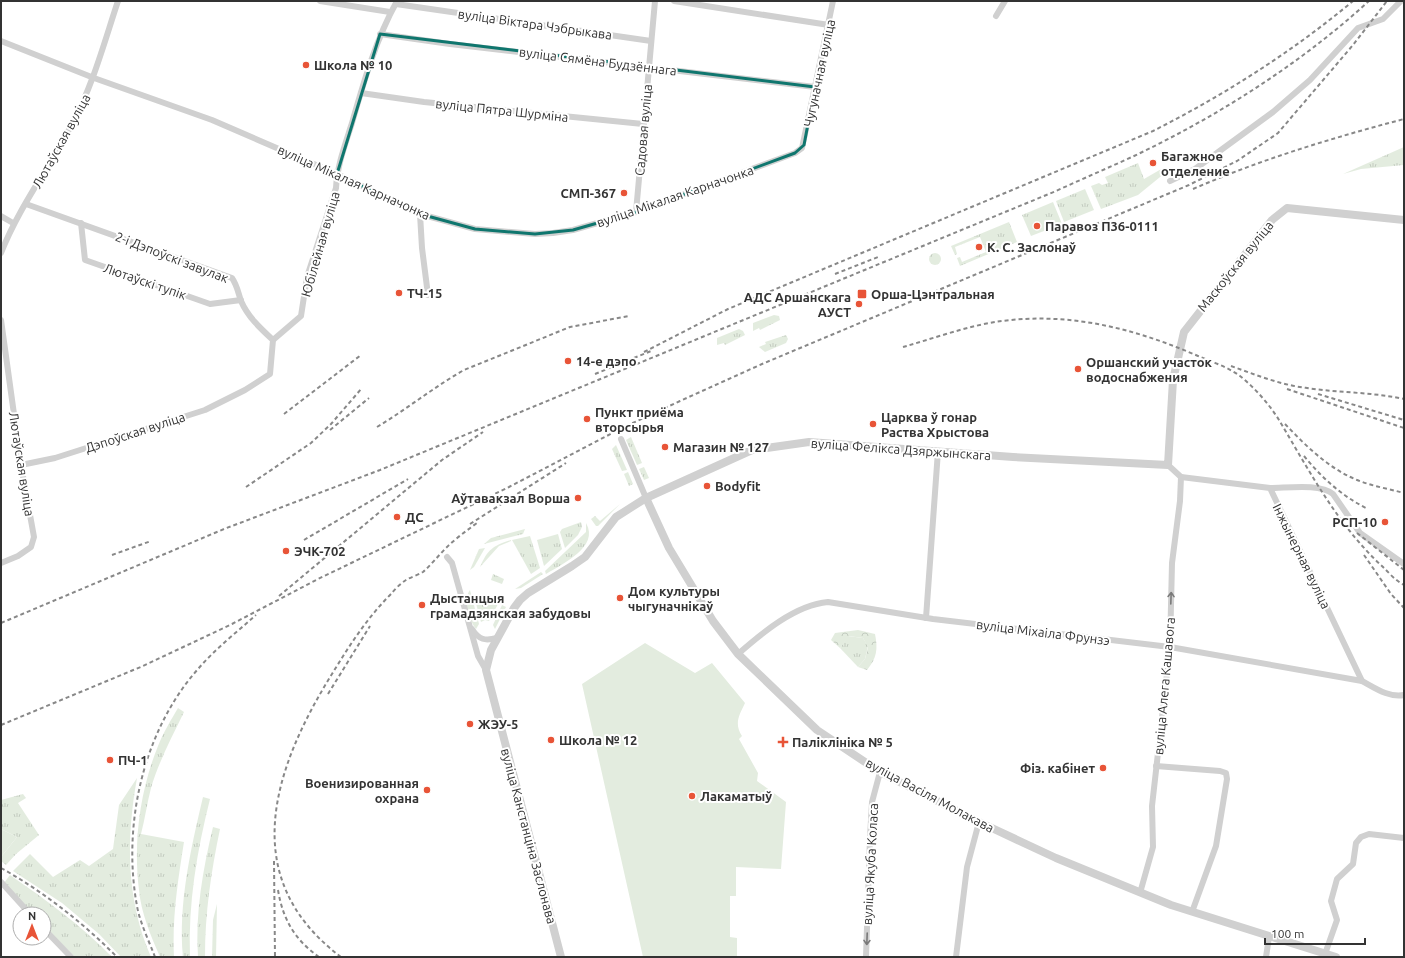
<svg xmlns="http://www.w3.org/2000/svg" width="1405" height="958" viewBox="0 0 1405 958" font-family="Ubuntu,sans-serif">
  <defs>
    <pattern id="grass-tufts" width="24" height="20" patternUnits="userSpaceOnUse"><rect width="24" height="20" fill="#e3ecdf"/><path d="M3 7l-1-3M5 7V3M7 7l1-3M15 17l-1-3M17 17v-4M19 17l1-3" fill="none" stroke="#c3cbc0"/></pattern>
    <pattern id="forest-crowns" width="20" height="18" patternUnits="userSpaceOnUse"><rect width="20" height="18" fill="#e3ecdf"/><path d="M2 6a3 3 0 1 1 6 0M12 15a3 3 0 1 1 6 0" fill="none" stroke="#c3cbc0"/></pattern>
  </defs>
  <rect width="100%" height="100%" fill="#fff"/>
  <g fill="url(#grass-tufts)">
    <path d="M 1404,147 L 1404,165 L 1361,169 L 1343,174 Z"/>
    <path d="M 1138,163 L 1144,179 L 1163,168 L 1165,173 L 1138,195 L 1101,209 L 1091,186 L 1099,183 L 1102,185 L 1108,183 L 1105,177 Z"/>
    <path d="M 1085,189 L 1094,210 L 1064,222 L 1056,201 Z"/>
    <path d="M 1053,202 L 1062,224 L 1031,236 L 1022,215 Z"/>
    <path d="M 1009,222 L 1017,242 L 960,266 L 957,258 L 960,257 L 962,262 L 986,252 L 980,237 L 955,247 L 957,254 L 955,255 L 951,246 Z"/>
    <circle cx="935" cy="259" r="6"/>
    <path d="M 774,315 L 779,316 L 780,320 L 760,330 L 759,328 L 753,331 L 753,323 Z"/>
    <path d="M 739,329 L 743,331 L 745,335 L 725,345 L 724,343 L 717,345 L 717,338 Z"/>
    <path d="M 786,335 L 788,339 L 786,343 L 765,352 L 759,347 L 766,344 L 765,342 Z"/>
    <path d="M 631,437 L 642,463 L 637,465 L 626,440 Z"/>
    <path d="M 616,445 L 627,470 L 622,471 L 612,449 Z"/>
    <path d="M 644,467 L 649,478 L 644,480 L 639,469 Z"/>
    <path d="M 628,472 L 633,484 L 629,486 L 624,474 Z"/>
    <path d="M 620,504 L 598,526 L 596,526 L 591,519 L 595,516 L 600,521 Z"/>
    <path d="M 581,522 L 582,527 L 578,535 L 565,548 L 560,532 L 562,529 Z"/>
    <path d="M 586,523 C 600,547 562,564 546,574 L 545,571 L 586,532 Z"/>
    <path d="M 525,529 L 523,534 L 484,544 L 491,538 Z"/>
    <path d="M 558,534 L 562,549 L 544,566 L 537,540 Z"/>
    <path d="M 530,536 L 540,568 L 531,574 L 512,540 Z"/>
    <path d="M 511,540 L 511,541 L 499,546 L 480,567 C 488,549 493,546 511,540 Z"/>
    <path d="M 485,548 L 474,567 L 470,570 L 479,549 Z"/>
    <path d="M 541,572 L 543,574 L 521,588 L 515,589 Z"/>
    <path d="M 493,574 L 504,579 L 502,584 L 491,580 Z"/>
    <path d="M 470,590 L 479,624 L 476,629 C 469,620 462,600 470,590 Z"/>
    <path d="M 474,596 L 498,604 L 489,621 L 485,620 L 481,622 Z"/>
    <path d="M 502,605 L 506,607 L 495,629 L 493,625 Z"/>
    <path d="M 848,636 L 863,638 L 868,646 L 865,659 L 858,667 L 840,648 Z"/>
    <path d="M 178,708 L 184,712 C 172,737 159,761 151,788 C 147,803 145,819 141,834 L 184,842 C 178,880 172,918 174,957 L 160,957 C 151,936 141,913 139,890 C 133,842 140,790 158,746 C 163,733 171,720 178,708 Z"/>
    <path d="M 137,778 C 126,839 126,899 151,957 L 121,957 L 99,934 L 62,903 L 13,871 L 30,854 L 53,877 L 80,860 L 89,866 L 113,849 L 119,805 Z"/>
    <path d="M 23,794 L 26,798 L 18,803 L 39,835 L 16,854 L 6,865 L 1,861 L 1,857 L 17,837 L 1,829 L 1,800 Z"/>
    <path d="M 203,797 L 210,799 C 197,851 188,903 190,957 L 183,957 C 178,904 191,848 203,797 Z"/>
    <path d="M 213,827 L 220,829 C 211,872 205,913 205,957 L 198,957 C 195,913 203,869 213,827 Z"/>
    <path d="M 10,875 C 46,900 81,925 112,957 L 75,957 L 44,926 L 44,914 L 33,914 L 4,883 Z"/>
    <path d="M 217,904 L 216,957 L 212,957 L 213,920 Z"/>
  </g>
  <path fill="url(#forest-crowns)" d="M 858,630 L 875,634 C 878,649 877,658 867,670 L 858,667 L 865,659 L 868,647 L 863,638 L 849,636 L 840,648 L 831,640 L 835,633 Z"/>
  <g fill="#e3ecdf">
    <path d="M 645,643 L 695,673 L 712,663 L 745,703 C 739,716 734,723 742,736 L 739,739 L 758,773 L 757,781 L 786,802 L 781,869 L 736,867 L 736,896 L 730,896 L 730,937 L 737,938 L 737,957 L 643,957 L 582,684 Z"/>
    <path d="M 1,829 L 17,837 L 1,857 Z"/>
  </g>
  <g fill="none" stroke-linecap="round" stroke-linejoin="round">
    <g stroke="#d0d0d0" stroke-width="6">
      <path d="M 320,1 L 390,12"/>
      <path d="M 674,1 L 829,25"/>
      <path d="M 396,4 L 651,41"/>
      <path d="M 996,16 L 1005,1"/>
      <path d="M 380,34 L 450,44 L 815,87"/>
      <path d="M 1,41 L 94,78 L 212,120 L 337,174 L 420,214 L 475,229 L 535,234 L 553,233 L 573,230 L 636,212 L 795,153 L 802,148 L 833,1"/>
      <path d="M 361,93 L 424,102 L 643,124"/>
      <path d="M 1170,181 L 1195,169 L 1273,112 L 1310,80 L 1358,28 L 1383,19 L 1401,1"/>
      <path d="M 636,212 L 655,1"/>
      <path d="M 420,214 L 422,248 L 428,295"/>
      <path d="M 1,216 L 13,223"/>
      <path d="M 81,223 L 85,260 L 210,304 L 241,300"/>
      <path d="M 1,253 C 19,207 49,168 72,124 C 93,85 104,43 118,1"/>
      <path d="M 1,320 L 21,465 L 34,537 L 31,547 L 18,556 L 1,563"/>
      <path d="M 273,340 L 301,316 L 307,277 L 336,188 C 337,166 345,145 352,123 C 364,81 376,39 397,1"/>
      <path d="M 621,439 L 646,498"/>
      <path d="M 21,465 L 55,458 L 205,410 L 245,390 L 270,374 L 273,340 C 260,328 248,317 241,301 C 238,292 237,285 232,278 L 26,204"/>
      <path d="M 1168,465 L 1181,477 L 1270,488 L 1362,681 C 1375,688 1389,698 1404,695"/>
      <path d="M 1270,488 C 1287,488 1320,483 1333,494 L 1360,533 L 1404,564"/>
      <path d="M 447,557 L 452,563 L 478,656 L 486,670"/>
      <path d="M 926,618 L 938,451"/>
      <path d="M 472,629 C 479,640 485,641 497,638"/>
      <path d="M 738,654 C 762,633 795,605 828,602 L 933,619 L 1170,647 L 1362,681"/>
      <path d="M 1156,766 L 1220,771 L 1226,773 L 1227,779 L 1216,846 L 1192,912"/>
      <path d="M 1,882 L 30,914"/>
      <path d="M 1140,893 L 1153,847 L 1152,806 L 1170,647 L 1172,563 L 1180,501 L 1181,477"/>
      <path d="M 44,929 L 71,957"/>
      <path d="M 1325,954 L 1337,920 L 1331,901 L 1337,879 L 1353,864 L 1356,843 L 1361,837 L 1369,834 L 1404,838"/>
      <path d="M 866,957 L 870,838 L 872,802 L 880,772"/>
      <path d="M 956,957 L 967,867 L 979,822"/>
      <path d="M 1266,957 L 1269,937"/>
    </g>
    <g stroke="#d0d0d0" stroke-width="8">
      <path d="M 646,498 L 669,548 L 713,621 L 738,654 L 817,730 L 880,772 L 979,822 L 1056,858 L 1171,905 L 1336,957"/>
      <path d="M 561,957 L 486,670 L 491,650 L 514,608 L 520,600 L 528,593 L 572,566 L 585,557 L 616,517 L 646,498 L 752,450 L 809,442 L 1013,457 L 1168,465 L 1173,380 L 1184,332 L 1272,220 L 1287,208 L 1404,220"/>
    </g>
    <g stroke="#888" stroke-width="2" stroke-dasharray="4 3" stroke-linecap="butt">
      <path d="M 1193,189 C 1262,159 1332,138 1404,119"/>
      <path d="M 835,274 L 878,257"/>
      <path d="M 903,347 C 935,338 970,325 1002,321 C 1071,312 1136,329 1198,356 C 1212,362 1228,367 1240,376 C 1255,388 1269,404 1279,420 C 1310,472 1338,526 1383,567 C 1389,573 1396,581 1404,585"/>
      <path d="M 644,352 L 728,309 L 1153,131 C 1224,95 1292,52 1353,1"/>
      <path d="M 1231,366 C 1256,375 1281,385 1307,388 C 1340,393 1372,392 1404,399"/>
      <path d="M 595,374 L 651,351"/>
      <path d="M 1287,389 L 1404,428"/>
      <path d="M 1318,394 L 1404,420"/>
      <path d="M 284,414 L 361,355"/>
      <path d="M 1285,424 C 1306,446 1328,468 1357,480 C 1372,486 1389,489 1404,493"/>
      <path d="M 377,427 C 407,409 434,387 464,370 L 570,327 L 629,316"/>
      <path d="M 330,430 L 369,398"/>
      <path d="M 1304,456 C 1322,478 1343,497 1368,509"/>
      <path d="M 246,487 L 311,443 L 331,424 L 362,388"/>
      <path d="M 470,524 L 566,463"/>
      <path d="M 1357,533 L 1404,570"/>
      <path d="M 304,540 L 408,479"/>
      <path d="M 112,555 L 151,541"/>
      <path d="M 1364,555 L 1391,594 L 1404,608"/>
      <path d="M 279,596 L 442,460 L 483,432"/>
      <path d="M 1,623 L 224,529 L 380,470 L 1056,191 C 1082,179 1108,168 1134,156 C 1218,116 1300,64 1369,1"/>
      <path d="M 328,694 L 370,626"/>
      <path d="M 1,725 L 143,666 L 232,624 L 318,579 L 509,487 L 622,428 L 680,401 L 762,364 L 1189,185 L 1237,161 L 1278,133 L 1353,45 L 1387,1"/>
      <path d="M 274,861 L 275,957"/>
      <path d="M 1,868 C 44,892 82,922 117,957"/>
      <path d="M 278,890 C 283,920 295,940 319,957"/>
      <path d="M 155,957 C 149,941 140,923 137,906 C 122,825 143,731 198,669 C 215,649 237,632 256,615"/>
      <path d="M 341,957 C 236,878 273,769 332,674 C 349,646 367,618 391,594 C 395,589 401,583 406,580 C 411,577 418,575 423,572 C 431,565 438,556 446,548 C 455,539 466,531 477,523"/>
    </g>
  </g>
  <defs><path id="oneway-shaft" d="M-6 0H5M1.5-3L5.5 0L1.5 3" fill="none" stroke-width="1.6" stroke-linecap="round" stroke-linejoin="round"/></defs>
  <g stroke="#7a7a7a">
    <use href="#oneway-shaft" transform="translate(1171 598) rotate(-88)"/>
    <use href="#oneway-shaft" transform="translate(867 939) rotate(92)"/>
  </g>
  <path fill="none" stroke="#0f766e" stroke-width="3" stroke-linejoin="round" d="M 380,34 L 815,87 L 804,145 L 795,153 L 636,212 L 573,230 L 535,234 L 475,229 L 420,214 L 337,174 Z"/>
  <g fill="#e85437" stroke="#fff" stroke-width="1.5">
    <circle cx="306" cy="65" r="4"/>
    <circle cx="1153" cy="163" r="4"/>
    <circle cx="624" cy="193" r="4"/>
    <circle cx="1037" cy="226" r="4"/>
    <circle cx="979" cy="247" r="4"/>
    <circle cx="399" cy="293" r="4"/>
    <rect x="857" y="289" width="10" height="10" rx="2"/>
    <circle cx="859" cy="304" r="4"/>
    <circle cx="568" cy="361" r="4"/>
    <circle cx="1078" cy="369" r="4"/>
    <circle cx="587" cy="419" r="4"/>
    <circle cx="873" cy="424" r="4"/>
    <circle cx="665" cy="447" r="4"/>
    <circle cx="707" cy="486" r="4"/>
    <circle cx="578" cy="498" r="4"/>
    <circle cx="397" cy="517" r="4"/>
    <circle cx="1385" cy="522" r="4"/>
    <circle cx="286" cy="551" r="4"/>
    <circle cx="620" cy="598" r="4"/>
    <circle cx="422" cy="605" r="4"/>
    <circle cx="470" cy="724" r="4"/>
    <circle cx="551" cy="740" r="4"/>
    <path d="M781 736h4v4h4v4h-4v4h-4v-4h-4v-4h4z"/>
    <circle cx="110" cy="760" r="4"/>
    <circle cx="1103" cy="768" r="4"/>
    <circle cx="427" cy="790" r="4"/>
    <circle cx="692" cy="796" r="4"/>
  </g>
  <g text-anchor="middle" stroke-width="4" stroke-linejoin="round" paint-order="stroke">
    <g font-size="13" fill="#333" stroke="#fff">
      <text transform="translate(535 24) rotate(8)" y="5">вуліца Віктара Чэбрыкава</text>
      <text transform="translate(598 61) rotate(7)" y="5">вуліца Сямёна Будзённага</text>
      <text transform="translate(819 73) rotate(-78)" y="5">Чугуначная вуліца</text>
      <text transform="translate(502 110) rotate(6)" y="5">вуліца Пятра Шурміна</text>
      <text transform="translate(643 130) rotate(-85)" y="5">Садовая вуліца</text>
      <text transform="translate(61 141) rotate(-61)" y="5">Лютаўская вуліца</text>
      <text transform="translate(354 182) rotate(24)" y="5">вуліца Мікалая Карначонка</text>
      <text transform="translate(675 196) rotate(-19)" y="5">вуліца Мікалая Карначонка</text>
      <text transform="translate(320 244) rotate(-74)" y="5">Юбілейная вуліца</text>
      <text transform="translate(172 257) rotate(21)" y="5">2-і Дэпоўскі завулак</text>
      <text transform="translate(1235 266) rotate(-51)" y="5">Маскоўская вуліца</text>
      <text transform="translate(145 281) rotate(19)" y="5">Лютаўскі тупік</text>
      <text transform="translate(135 432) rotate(-18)" y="5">Дэпоўская вуліца</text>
      <text transform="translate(901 449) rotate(4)" y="5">вуліца Фелікса Дзяржынскага</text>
      <text transform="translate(22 464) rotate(81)" y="5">Лютаўская вуліца</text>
      <text transform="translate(1302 556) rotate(64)" y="5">Інжынерная вуліца</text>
      <text transform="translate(1043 632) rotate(7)" y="5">вуліца Міхаіла Фрунзэ</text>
      <text transform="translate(1164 686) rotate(-85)" y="5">вуліца Алега Кашавога</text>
      <text transform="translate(930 795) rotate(28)" y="5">вуліца Васіля Молакава</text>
      <text transform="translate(529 836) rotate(75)" y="5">вуліца Канстанціна Заслонава</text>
      <text transform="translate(870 864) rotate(-87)" y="5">вуліца Якуба Коласа</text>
    </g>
    <g font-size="13" font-weight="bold" fill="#333" stroke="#fff" text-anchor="start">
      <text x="314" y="70">Школа № 10</text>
      <text x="1161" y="161">Багажное<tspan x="1161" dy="15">отделение</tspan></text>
      <text x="616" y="198" text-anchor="end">СМП-367</text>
      <text x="1045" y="231">Паравоз П36-0111</text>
      <text x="987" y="252">К. С. Заслонаў</text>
      <text x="407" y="298">ТЧ-15</text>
      <text x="871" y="299">Орша-Цэнтральная</text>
      <text x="851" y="302" text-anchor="end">АДС Аршанскага<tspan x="851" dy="15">АУСТ</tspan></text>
      <text x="576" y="366">14-е дэпо</text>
      <text x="1086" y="367">Оршанский участок<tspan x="1086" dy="15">водоснабжения</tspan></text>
      <text x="595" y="417">Пункт приёма<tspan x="595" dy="15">вторсырья</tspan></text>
      <text x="881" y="422">Царква ў гонар<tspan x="881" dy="15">Раства Хрыстова</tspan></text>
      <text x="673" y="452">Магазин № 127</text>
      <text x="715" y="491">Bodyfit</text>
      <text x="570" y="503" text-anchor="end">Аўтавакзал Ворша</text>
      <text x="405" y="522">ДС</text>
      <text x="1377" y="527" text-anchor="end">РСП-10</text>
      <text x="294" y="556">ЭЧК-702</text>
      <text x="628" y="596">Дом культуры<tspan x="628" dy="15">чыгуначнікаў</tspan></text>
      <text x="430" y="603">Дыстанцыя<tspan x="430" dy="15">грамадзянская забудовы</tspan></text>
      <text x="478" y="729">ЖЭУ-5</text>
      <text x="559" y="745">Школа № 12</text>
      <text x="792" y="747">Паліклініка № 5</text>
      <text x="118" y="765">ПЧ-1</text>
      <text x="1095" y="773" text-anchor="end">Фіз. кабінет</text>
      <text x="419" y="788" text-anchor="end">Военизированная<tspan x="419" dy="15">охрана</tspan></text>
      <text x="700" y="801">Лакаматыў</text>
    </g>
  </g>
  <rect width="1405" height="958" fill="none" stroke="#333333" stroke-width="4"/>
  <g transform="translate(32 926)"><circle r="19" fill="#ffffff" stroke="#adadad"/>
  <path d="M0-3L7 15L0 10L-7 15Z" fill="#e85437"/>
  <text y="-6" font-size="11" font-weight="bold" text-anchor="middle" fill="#333333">N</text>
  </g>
  <path d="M1265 938v6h100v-6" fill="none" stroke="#333333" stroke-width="2"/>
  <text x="1271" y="938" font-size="12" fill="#333333" stroke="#ffffff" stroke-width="3" paint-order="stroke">100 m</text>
</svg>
